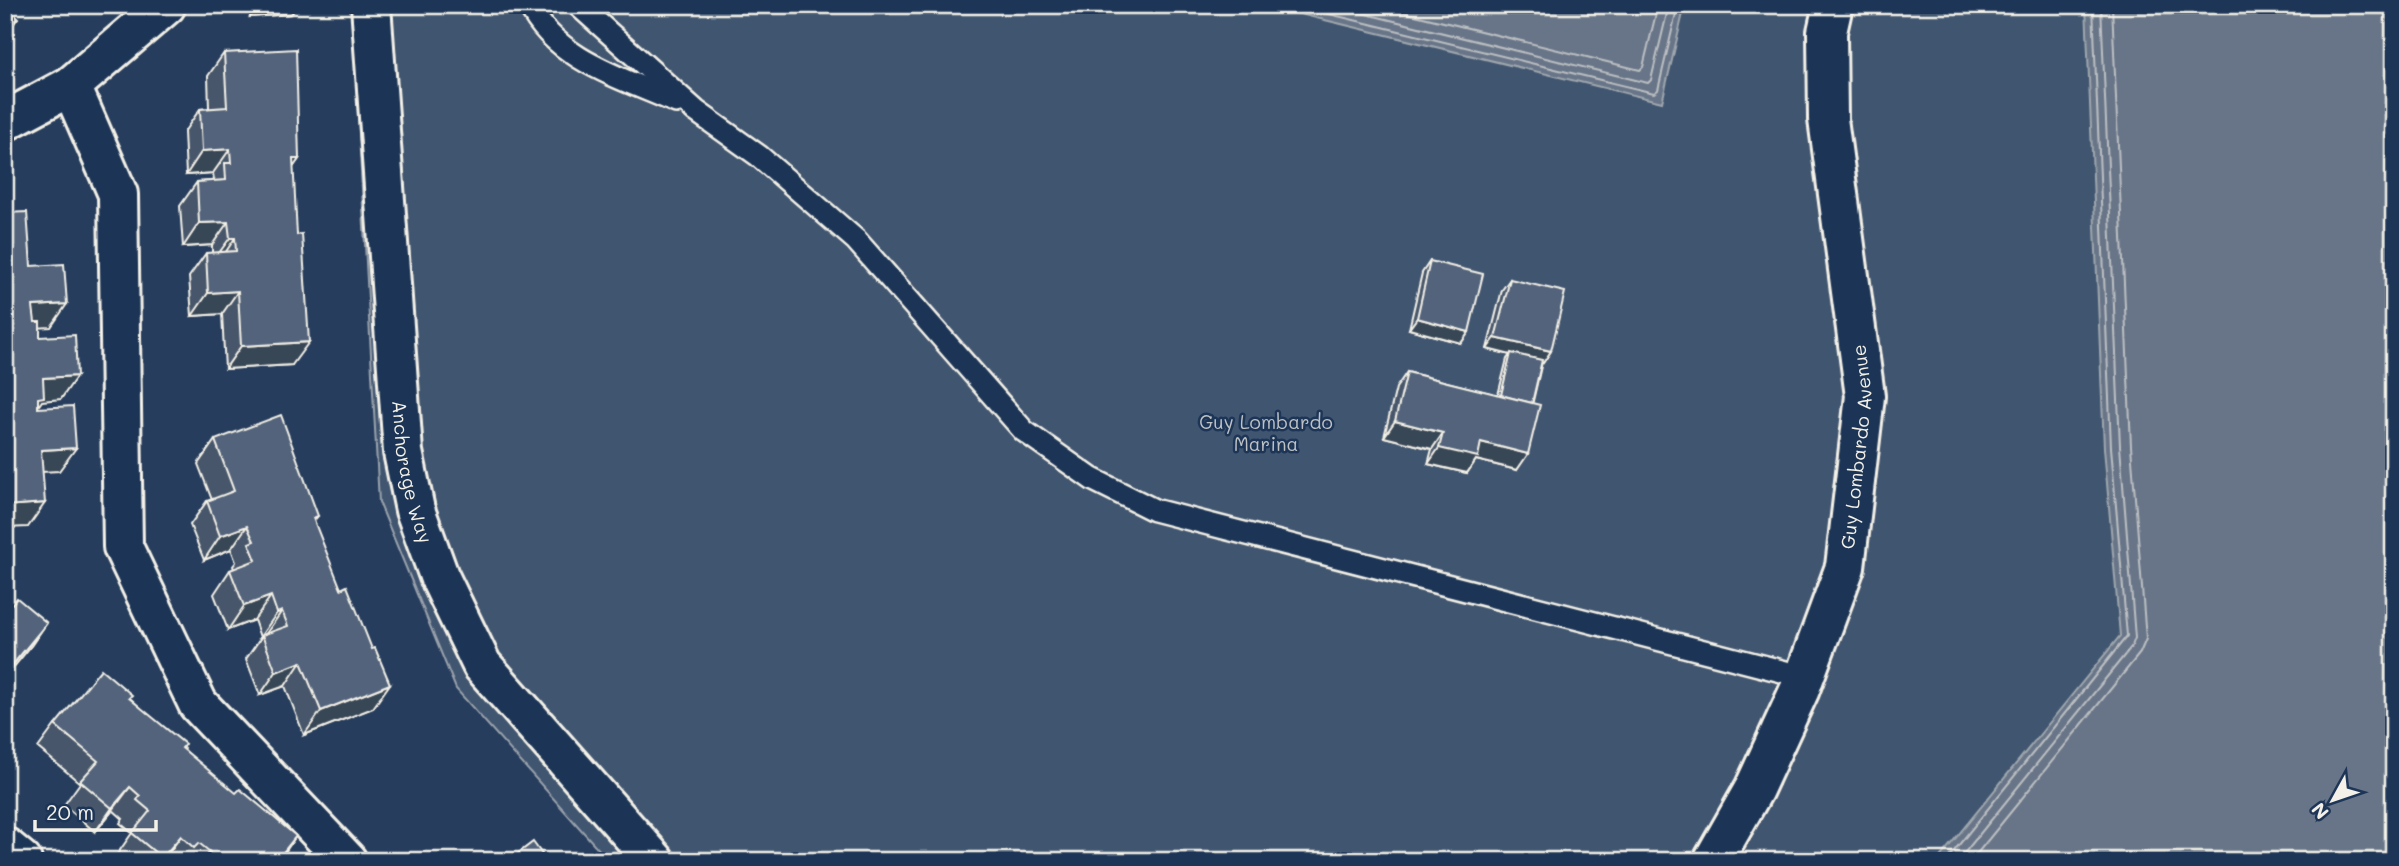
<svg xmlns="http://www.w3.org/2000/svg" width="2399" height="866" viewBox="0 0 2399 866" font-family="Mali,sans-serif">
  <rect width="100%" height="100%" fill="#263d5d"/>
  <filter id="ink" filterUnits="userSpaceOnUse"><feTurbulence type="fractalNoise" baseFrequency=".0143" numOctaves="2"/><feDisplacementMap in="SourceGraphic" scale="14" xChannelSelector="R" yChannelSelector="G"/><feConvolveMatrix kernelMatrix="1 2 1 2 8 2 1 2 1" color-interpolation-filters="sRGB"/></filter>
  <g filter="url(#ink)">
    <path fill="#40546f" stroke="#9aa2ac" stroke-width="2" d="M 352,5 L 2145,5 L 2180,656 L 2002,861 L 609,861 L 456,689 L 379,502 Z"/>
    <g fill="#677588" stroke="#9fa7ae" stroke-width="2">
      <path d="M 1263,5 L 1685,5 L 1662,102 Z"/>
      <path d="M 2086,5 L 2394,5 L 2394,861 L 1937,861 L 2120,636 L 2104,448 Z"/>
    </g>
    <g fill="none" stroke-linecap="round" stroke-linejoin="round">
      <g stroke="#bcbfc2" stroke-width="2">
        <path d="M 1292,5 L 1654,93 L 1658,90 L 1678,5"/>
        <path d="M 1329,5 L 1648,83 L 1651,80 L 1669,5"/>
        <path d="M 1374,5 L 1640,70 L 1643,67 L 1658,5"/>
        <path d="M 1946,861 L 2127,636 L 2111,447 L 2093,5"/>
        <path d="M 1958,861 L 2132,646 L 2135,638 L 2120,446 L 2101,5"/>
        <path d="M 1971,861 L 2140,653 L 2146,639 L 2131,446 L 2112,5"/>
      </g>
      <defs>
        <g id="service">
          <path d="M 529,5 C 555,60 625,79 676,102"/>
          <path d="M 578,5 L 696,111 L 759,156 L 856,240 L 1024,431 L 1092,479 L 1154,510 L 1805,677"/>
        </g>
        <g id="minor">
          <path id="s1" d="M 371,5 L 403,452 L 415,510 L 439,576 L 482,665 L 655,861"/>
          <path d="M 71,86 L 118,194 L 123,547 L 198,704 L 347,861"/>
          <path d="M 5,121 L 71,86 L 166,5"/>
          <path d="M 5,847 L 22,861"/>
        </g>
        <g id="tertiary">
          <path id="s2" d="M 1713,861 L 1754,789 L 1800,689 L 1845,567 L 1865,396 L 1828,119 L 1827,32 L 1833,5"/>
        </g>
      </defs>
      <use href="#service" stroke="#f4f1e8" stroke-width="26"/>
      <use href="#minor" stroke="#f4f1e8" stroke-width="44"/>
      <use href="#tertiary" stroke="#f4f1e8" stroke-width="44"/>
      <use href="#service" stroke="#1d3557" stroke-width="21"/>
      <use href="#minor" stroke="#1d3557" stroke-width="38"/>
      <use href="#tertiary" stroke="#1d3557" stroke-width="38"/>
    </g>
    <g fill="#47566a" stroke="#f4f1e8" stroke-width="2">
      <path d="M 250,5 L 295,5 L 296,8 L 291,14 L 250,17 Z"/>
      <path d="M 224,53 L 299,159 L 293,167 L 292,365 L 225,369 L 222,314 L 192,316 L 189,277 L 206,253 L 212,253 L 212,245 L 183,247 L 180,206 L 197,182 L 213,181 L 214,180 L 213,173 L 186,175 L 184,132 L 200,109 L 209,108 L 208,76 Z"/>
      <path d="M 1430,261 L 1469,332 L 1461,343 L 1409,329 L 1422,273 Z"/>
      <path d="M 1510,279 L 1551,351 L 1543,363 L 1542,362 L 1517,470 L 1476,460 L 1467,473 L 1428,464 L 1432,449 L 1384,437 L 1396,388 L 1407,372 L 1498,395 L 1507,359 L 1510,355 L 1487,349 L 1502,290 Z"/>
      <path d="M 215,440 L 318,516 L 314,521 L 373,708 L 304,735 L 285,686 L 260,695 L 246,659 L 262,636 L 260,637 L 254,620 L 228,630 L 214,594 L 230,570 L 234,569 L 233,566 L 236,562 L 231,549 L 204,560 L 190,525 L 207,501 L 212,500 L 198,464 Z"/>
      <path d="M 130,698 L 183,748 L 279,861 L 166,861 L 164,859 L 163,861 L 121,861 L 116,856 L 132,833 L 120,823 L 123,819 L 113,810 L 95,832 L 64,805 L 80,783 L 38,748 L 55,725 Z"/>
    </g>
    <g fill="#394656" stroke="#f4f1e8" stroke-width="2">
      <path d="M 296,8 L 291,14 L 250,17 L 254,11 Z"/>
      <path d="M 18,18 L 5,36 L 5,30 Z"/>
      <path d="M 230,149 L 213,173 L 186,175 L 202,151 Z"/>
      <path d="M 293,159 L 299,159 L 283,182 Z"/>
      <path d="M 228,222 L 212,245 L 183,247 L 199,223 Z"/>
      <path d="M 230,238 L 235,238 L 219,262 L 213,261 Z"/>
      <path d="M 238,291 L 222,314 L 192,316 L 208,293 Z"/>
      <path d="M 67,304 L 51,327 L 17,329 L 33,306 Z"/>
      <path d="M 1417,318 L 1469,332 L 1461,343 L 1409,329 Z"/>
      <path d="M 1495,338 L 1551,351 L 1543,363 L 1487,349 Z"/>
      <path d="M 309,342 L 292,365 L 225,369 L 241,346 Z"/>
      <path d="M 77,376 L 61,399 L 42,401 L 28,421 L 43,378 Z"/>
      <path d="M 1395,421 L 1443,433 L 1432,449 L 1384,437 Z"/>
      <path d="M 1481,442 L 1528,454 L 1517,470 L 1476,460 L 1467,473 L 1428,464 L 1439,448 Z"/>
      <path d="M 76,448 L 59,471 L 24,473 L 41,450 Z"/>
      <path d="M 45,503 L 28,527 L 5,528 L 5,506 Z"/>
      <path d="M 247,526 L 231,549 L 204,560 L 220,536 Z"/>
      <path d="M 271,596 L 254,620 L 228,630 L 244,606 Z"/>
      <path d="M 282,611 L 265,635 L 260,637 L 277,613 Z"/>
      <path d="M 47,623 L 31,646 L 5,678 L 5,674 Z"/>
      <path d="M 301,662 L 285,686 L 260,695 L 276,672 Z"/>
      <path d="M 390,684 L 373,708 L 304,735 L 321,711 Z"/>
      <path d="M 130,787 L 113,810 L 95,832 L 112,808 Z"/>
      <path d="M 181,836 L 163,861 L 160,861 Z"/>
      <path d="M 296,836 L 279,861 L 276,861 Z"/>
    </g>
    <g fill="#52647b" stroke="#f4f1e8" stroke-width="2">
      <path d="M 5,5 L 18,18 L 5,30 Z"/>
      <path d="M 254,5 L 295,5 L 296,8 L 254,11 Z"/>
      <path d="M 296,49 L 299,159 L 293,159 L 297,235 L 302,234 L 309,342 L 241,346 L 238,291 L 208,293 L 206,253 L 236,251 L 235,238 L 230,238 L 228,222 L 199,223 L 197,182 L 226,180 L 225,163 L 231,163 L 230,149 L 202,151 L 200,109 L 227,107 L 224,53 Z"/>
      <path d="M 27,212 L 31,266 L 64,264 L 67,304 L 33,306 L 35,322 L 40,322 L 40,337 L 75,335 L 77,376 L 43,378 L 44,397 L 38,398 L 38,408 L 73,406 L 76,448 L 41,450 L 45,503 L 5,506 L 5,213 Z"/>
      <path d="M 1430,261 L 1483,274 L 1469,332 L 1417,318 Z"/>
      <path d="M 1510,279 L 1565,292 L 1551,351 L 1495,338 Z"/>
      <path d="M 1511,353 L 1542,360 L 1532,403 L 1501,395 Z"/>
      <path d="M 1407,372 L 1540,405 L 1528,454 L 1481,442 L 1478,457 L 1439,448 L 1443,433 L 1395,421 Z"/>
      <path d="M 281,415 L 318,516 L 313,518 L 341,589 L 347,586 L 372,649 L 375,648 L 390,684 L 321,711 L 301,662 L 276,672 L 262,635 L 288,626 L 282,611 L 277,613 L 271,596 L 244,606 L 230,570 L 256,560 L 249,543 L 254,541 L 247,526 L 220,536 L 207,501 L 234,491 L 215,440 Z"/>
      <path d="M 17,598 L 47,623 L 5,674 L 5,599 L 12,604 Z"/>
      <path d="M 101,669 L 132,695 L 129,698 L 185,744 L 182,748 L 236,793 L 240,789 L 296,836 L 276,861 L 202,861 L 210,852 L 199,843 L 194,848 L 181,836 L 162,858 L 132,833 L 150,811 L 137,800 L 140,796 L 130,787 L 112,808 L 80,781 L 98,761 L 55,725 Z"/>
      <path d="M 533,842 L 547,861 L 508,861 Z"/>
    </g>
  </g>
  <g text-anchor="middle" stroke-width="5" stroke-linejoin="round" paint-order="stroke">
    <g font-size="19" fill="#bec2c4" stroke="#1d3557">
      <text x="1266" y="429">Guy Lombardo<tspan x="1266" dy="22">Marina</tspan></text>
    </g>
    <g font-size="19" fill="#f4f1e8" stroke="#1d3557">
      <text dy="7" stroke="none"><textPath href="#s2" startOffset="444">Guy Lombardo Avenue</textPath></text>
      <text dy="7" stroke="none"><textPath href="#s1" startOffset="469">Anchorage Way</textPath></text>
    </g>
  </g>
  <rect width="2399" height="866" fill="none" stroke="#1d3557" stroke-width="28"/>
  <rect x="14" y="14" width="2371" height="838" fill="none" stroke="#f4f1e8" stroke-width="2.5" filter="url(#ink)"/>
  <g transform="translate(2333 800) rotate(230)" stroke="#1d3557" stroke-width="5" paint-order="stroke">
  <path d="M0-5L12 26L0 18L-12 26Z" fill="#f4f1e8"/>
  <text y="-10" font-size="19" font-weight="bold" text-anchor="middle" fill="#f4f1e8">N</text>
  </g>
  <path d="M35 820v10h121v-10" fill="none" stroke="#f4f1e8" stroke-width="3.5"/>
  <text x="46" y="820" font-size="21" fill="#f4f1e8" stroke="#1d3557" stroke-width="5" paint-order="stroke">20 m</text>
</svg>
